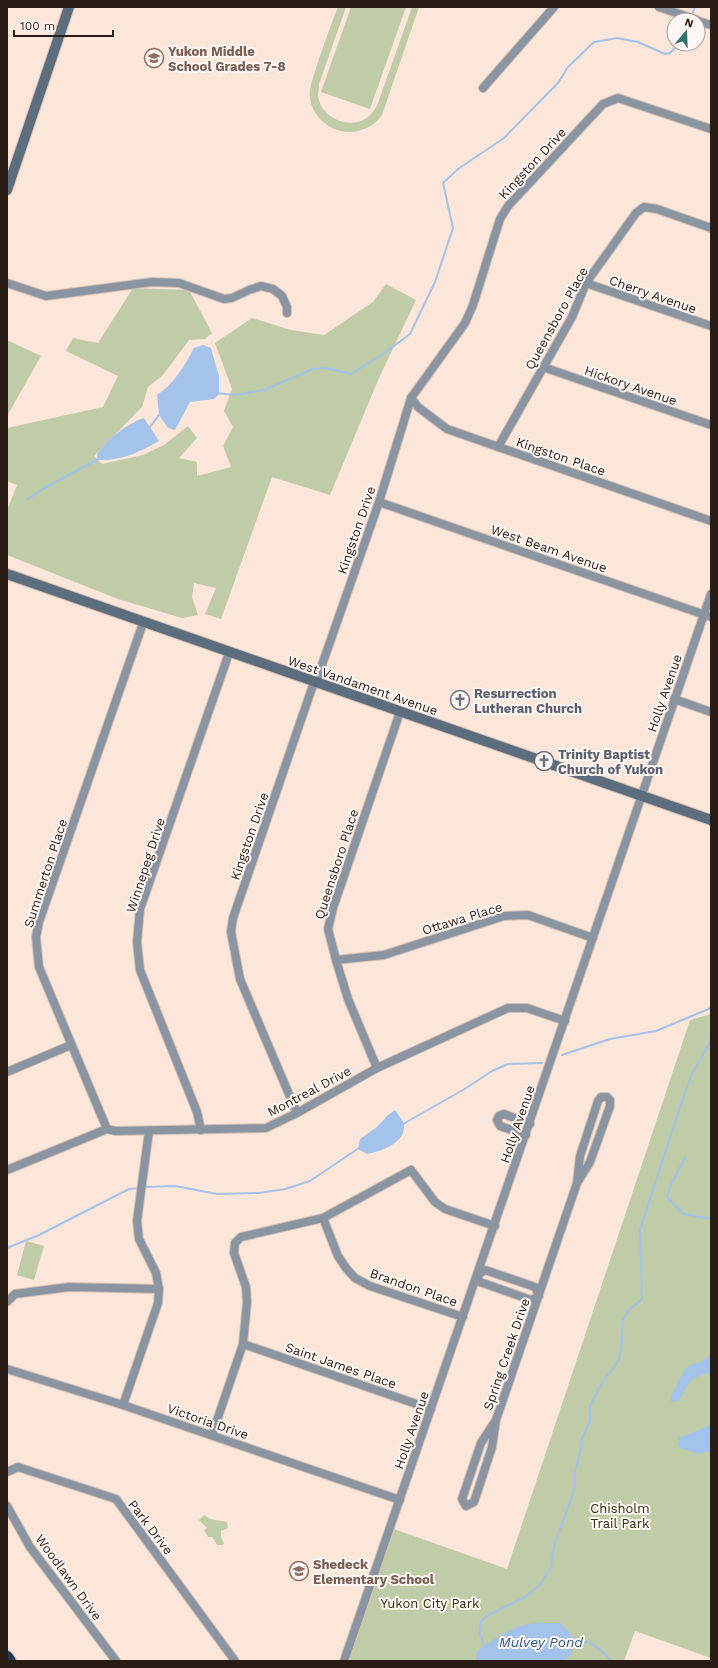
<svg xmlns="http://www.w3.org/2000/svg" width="718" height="1668" viewBox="0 0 718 1668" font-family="'Work Sans',sans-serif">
  <rect width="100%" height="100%" fill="#fce5d9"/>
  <g fill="#c0cba7">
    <path d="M 338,7 L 346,7 L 319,84 C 319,88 318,92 318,96 C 321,118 349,130 367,118 C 371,115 374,110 377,106 L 412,7 L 419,7 L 382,115 C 375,126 361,132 348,132 C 326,131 307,111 310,89 C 312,79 316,69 319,59 C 325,42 331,24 338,7 Z"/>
    <path d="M 351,7 L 406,7 L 370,109 L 321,92 Z"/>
    <path d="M 386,284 L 416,300 L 379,378 L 330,495 L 272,477 L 221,619 L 205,614 L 216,588 L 194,583 L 192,597 L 198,615 L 182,618 L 118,599 L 7,555 L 7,510 L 17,485 L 7,481 L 7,428 L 103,407 L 118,376 L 66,351 L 73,338 L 98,343 L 133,288 L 189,290 L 212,333 L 205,339 L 189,340 L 163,375 L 148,387 L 142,407 L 94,456 L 102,464 L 143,455 L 164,445 L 188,426 L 197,438 L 179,458 L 197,462 L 197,476 L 231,467 L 223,446 L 233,427 L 224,411 L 232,389 L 215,343 L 252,318 L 291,330 L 324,335 L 373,302 Z"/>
    <path d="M 7,340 L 41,356 L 7,416 Z"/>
    <path d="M 711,1014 L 711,1658 L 635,1631 L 624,1661 L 348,1661 L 394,1529 L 507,1569 L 690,1020 Z"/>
    <path d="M 26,1241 L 44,1246 L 34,1280 L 17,1275 Z"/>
    <path d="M 204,1515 L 210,1519 L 227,1522 L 228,1528 L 221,1531 L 221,1538 L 224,1543 L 223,1545 L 217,1545 L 212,1537 L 208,1537 L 204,1530 L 207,1528 L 199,1520 Z"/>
  </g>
  <g fill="#a3c3ea">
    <path d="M 203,345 L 211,348 L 217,370 L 219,375 L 219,394 L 214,399 L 190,402 L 175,430 L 168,428 L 159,415 L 157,395 C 174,384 185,365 194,348 Z"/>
    <path d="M 144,418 L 159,441 C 140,452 121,461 98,460 L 97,454 C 109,438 126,424 144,418 Z"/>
    <path d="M 395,1110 L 404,1123 C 404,1126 404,1131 403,1133 C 398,1145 379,1152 367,1154 L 358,1149 L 360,1139 L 377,1127 L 388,1115 Z"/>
    <path d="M 711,1354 L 711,1373 C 688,1377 689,1383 679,1401 L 671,1402 L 671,1396 L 685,1369 L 692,1364 L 702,1362 Z"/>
    <path d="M 711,1425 L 711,1451 L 699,1454 L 680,1448 L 678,1445 L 679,1438 Z"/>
    <path d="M 539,1623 L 561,1623 L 572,1636 L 575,1643 L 570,1655 L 565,1661 L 476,1661 L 476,1653 C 483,1645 513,1627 524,1625 C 529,1624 534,1623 539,1623 Z"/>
  </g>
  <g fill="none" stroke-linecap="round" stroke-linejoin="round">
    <g stroke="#a3c3ea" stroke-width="2">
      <path d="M 692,15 L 695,7"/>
      <path d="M 217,393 L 234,395 L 264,390 L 313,369 L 325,368 L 351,374 L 386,352 L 410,334 L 435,282 L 453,228 L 443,183 L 458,169 L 504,138 L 558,83 L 568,67 L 594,42 L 617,38 L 638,42 L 665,54 L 670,53 L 679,44"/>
      <path d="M 150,427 L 159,415 L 161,415"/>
      <path d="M 28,499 L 43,489 L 100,458"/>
      <path d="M 562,1055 L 610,1039 L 656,1031 L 711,1008"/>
      <path d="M 403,1124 L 463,1090 L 492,1071 L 508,1064 L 542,1063"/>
      <path d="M 685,1158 C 679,1171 670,1183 667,1197 L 683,1214 L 711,1219"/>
      <path d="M 144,1187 L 175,1186 L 217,1194 L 259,1193 L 285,1189 L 310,1181 L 359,1148"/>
      <path d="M 7,1248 L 39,1235 L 129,1189 L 140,1188"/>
      <path d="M 573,1639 C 590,1640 601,1649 611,1661"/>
      <path d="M 486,1648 L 480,1635 L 480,1627 L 482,1620 L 491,1614 L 525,1597 L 540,1585 L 551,1567 L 554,1545 L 575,1488 L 575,1471 L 581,1448 L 582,1439 L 590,1421 L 590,1406 L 602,1383 L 619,1360 L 622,1339 L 623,1320 L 629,1310 L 642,1299 L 640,1230 L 680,1107 L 692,1074 L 710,1042 L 711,1033"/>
    </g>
    <defs>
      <g id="street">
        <path d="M 659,7 L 697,20"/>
        <path d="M 698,21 L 711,25"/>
        <path d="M 483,88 L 554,7"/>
        <path d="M 7,283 L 46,296 L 152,282 L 179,283 L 224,299 L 232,298 L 249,290 L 261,286 L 273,289 L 282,296 L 287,307 L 287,313"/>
        <path d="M 586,283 L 711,326"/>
        <path d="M 543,367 L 711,425"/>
        <path d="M 411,398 L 418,407 L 447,429 L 711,521"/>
        <path d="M 498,447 L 572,317 L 586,283 L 636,213 L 644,207 L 657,209 L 711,228"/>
        <path d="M 379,502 L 711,617"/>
        <path d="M 674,699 L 711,712"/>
        <path d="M 336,960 L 384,955 L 504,916 L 528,915 L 593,938"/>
        <path d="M 377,1068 L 348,999 L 336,960 L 328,929 L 333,908 L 400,712"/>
        <path d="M 7,1072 L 71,1045"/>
        <path d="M 297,1113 L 240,979 L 231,932 L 233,918 L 312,688 L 316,682 L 379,502 L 411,398 L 465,323 L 473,305 L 500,219 L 508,206 L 603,104 L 618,98 L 711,129"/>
        <path d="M 107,1129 L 39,967 L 36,937 L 39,922 L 143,623"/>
        <path d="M 201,1130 L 197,1112 L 140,970 L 137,942 L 140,909 L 229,653"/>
        <path d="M 526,1135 L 500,1126 L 497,1120 L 499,1116 L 504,1114 L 530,1124"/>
        <path d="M 7,1170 L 107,1129 L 115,1131 L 266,1128 L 297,1113 L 377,1068 L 508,1008 L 527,1008 L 565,1021"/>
        <path d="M 323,1218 L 338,1256 L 346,1268 L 355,1278 L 370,1286 L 463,1317"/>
        <path d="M 485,1270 L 535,1287 L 539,1296 L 531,1300 L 480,1282 L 477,1275 Z"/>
        <path d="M 7,1302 L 15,1294 L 69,1287 L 159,1289"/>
        <path d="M 243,1344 L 431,1409"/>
        <path d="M 7,1369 L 123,1405 L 400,1500"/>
        <path d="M 123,1405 L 158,1303 L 159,1289 L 156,1273 L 139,1239 L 137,1221 L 149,1131"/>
        <path d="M 496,1420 L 492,1447 L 474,1502 L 466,1506 L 462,1499 L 481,1443 L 496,1420 L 577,1183 L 590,1162 L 610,1106 L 610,1100 L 607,1097 L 601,1097 L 598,1101 L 580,1156 L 577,1183"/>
        <path d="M 212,1435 L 243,1344 L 247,1302 L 246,1287 L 234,1253 L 235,1243 L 241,1237 L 323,1218 L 411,1170 L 435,1202 L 445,1209 L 495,1226"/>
        <path d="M 7,1472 L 18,1467 L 116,1499 L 235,1661"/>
        <path d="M 7,1506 L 30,1547 L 116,1661"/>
        <path d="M 344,1661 L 711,594"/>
      </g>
      <g id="secondary">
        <path d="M 7,190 L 69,7"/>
        <path d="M 7,574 L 711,820"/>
      </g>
      <path id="highway" d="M 7,1657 L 10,1661"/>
    </defs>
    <use href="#street" stroke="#d6c1b6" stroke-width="10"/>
    <use href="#secondary" stroke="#d6c1b6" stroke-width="12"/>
    <use href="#highway" stroke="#d6c1b6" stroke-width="14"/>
    <use href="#street" stroke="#8a95a1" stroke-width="8"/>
    <use href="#secondary" stroke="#5c6d7e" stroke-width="10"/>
    <use href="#highway" stroke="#22384f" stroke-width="12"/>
  </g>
  <defs>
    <symbol id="school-ring" viewBox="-11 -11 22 22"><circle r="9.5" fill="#fef6f2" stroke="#8d6e63" stroke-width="1.5"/><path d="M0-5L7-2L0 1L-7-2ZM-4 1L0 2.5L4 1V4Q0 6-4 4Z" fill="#8d6e63"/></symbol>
    <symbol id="church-ring" viewBox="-11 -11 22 22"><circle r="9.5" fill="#fef6f2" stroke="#6b7280" stroke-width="1.5"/><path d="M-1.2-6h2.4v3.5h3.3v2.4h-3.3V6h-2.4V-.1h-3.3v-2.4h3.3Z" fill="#6b7280"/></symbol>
  </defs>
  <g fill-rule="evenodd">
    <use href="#school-ring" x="143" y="47" width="22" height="22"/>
    <use href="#church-ring" x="449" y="689" width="22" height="22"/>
    <use href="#church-ring" x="533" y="750" width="22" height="22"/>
    <use href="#school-ring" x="288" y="1560" width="22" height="22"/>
  </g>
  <g text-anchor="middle" stroke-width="4" stroke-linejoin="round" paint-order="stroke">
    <g font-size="13" font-weight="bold" fill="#785e54" stroke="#fef6f2" text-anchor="start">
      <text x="168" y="56">Yukon Middle<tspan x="168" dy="15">School Grades 7-8</tspan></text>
      <text x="313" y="1569">Shedeck<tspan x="313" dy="15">Elementary School</tspan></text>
    </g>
    <g font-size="13" fill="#291c15" stroke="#fef6f2">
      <text transform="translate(532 163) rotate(-47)" y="5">Kingston Drive</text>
      <text transform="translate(653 294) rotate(19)" y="5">Cherry Avenue</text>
      <text transform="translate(556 318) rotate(-61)" y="5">Queensboro Place</text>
      <text transform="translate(631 385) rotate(19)" y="5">Hickory Avenue</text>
      <text transform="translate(561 456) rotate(19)" y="5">Kingston Place</text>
      <text transform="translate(356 530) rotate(-71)" y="5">Kingston Drive</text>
      <text transform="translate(549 548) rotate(19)" y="5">West Beam Avenue</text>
      <text transform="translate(363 685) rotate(19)" y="5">West Vandament Avenue</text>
      <text transform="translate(664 693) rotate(-71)" y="5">Holly Avenue</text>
      <text transform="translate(249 836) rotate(-71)" y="5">Kingston Drive</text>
      <text transform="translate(336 864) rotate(-72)" y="5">Queensboro Place</text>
      <text transform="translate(145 865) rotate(-72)" y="5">Winnepeg Drive</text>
      <text transform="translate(45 873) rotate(-72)" y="5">Summerton Place</text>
      <text transform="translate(462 918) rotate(-17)" y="5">Ottawa Place</text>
      <text transform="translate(309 1091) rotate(-28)" y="5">Montreal Drive</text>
      <text transform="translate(517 1124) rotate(-71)" y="5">Holly Avenue</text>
      <text transform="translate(414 1287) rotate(19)" y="5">Brandon Place</text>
      <text transform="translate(506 1354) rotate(-71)" y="5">Spring Creek Drive</text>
      <text transform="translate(341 1365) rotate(19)" y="5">Saint James Place</text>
      <text transform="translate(208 1421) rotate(19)" y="5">Victoria Drive</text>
      <text transform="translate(411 1430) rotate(-71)" y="5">Holly Avenue</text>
      <text transform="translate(151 1527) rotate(53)" y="5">Park Drive</text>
      <text transform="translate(69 1577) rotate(54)" y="5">Woodlawn Drive</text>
    </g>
    <g font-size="13" font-weight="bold" fill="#5b616d" stroke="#fef6f2" text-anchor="start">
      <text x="474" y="698">Resurrection<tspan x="474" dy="15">Lutheran Church</tspan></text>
      <text x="558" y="759">Trinity Baptist<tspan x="558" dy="15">Church of Yukon</tspan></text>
    </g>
    <g font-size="13" fill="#2a330e" stroke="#fef6f2">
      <text x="620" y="1513">Chisholm<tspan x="620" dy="15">Trail Park</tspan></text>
      <text x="430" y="1608">Yukon City Park</text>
    </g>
    <g font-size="14" font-style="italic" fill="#2d588a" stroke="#fef6f2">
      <text x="541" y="1647">Mulvey Pond</text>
    </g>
  </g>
  <rect width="718" height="1668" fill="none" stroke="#291c15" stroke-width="16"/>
  <g transform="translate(686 32) rotate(19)"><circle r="19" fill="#fef6f2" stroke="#a99f9a"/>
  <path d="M0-3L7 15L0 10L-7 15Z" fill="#2e756d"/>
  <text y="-6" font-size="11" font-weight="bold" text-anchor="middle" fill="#291c15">N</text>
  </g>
  <path d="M14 30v6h99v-6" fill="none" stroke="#291c15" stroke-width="2"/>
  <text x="20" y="30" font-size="12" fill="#291c15" stroke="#fef6f2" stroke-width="3" paint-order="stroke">100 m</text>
</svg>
